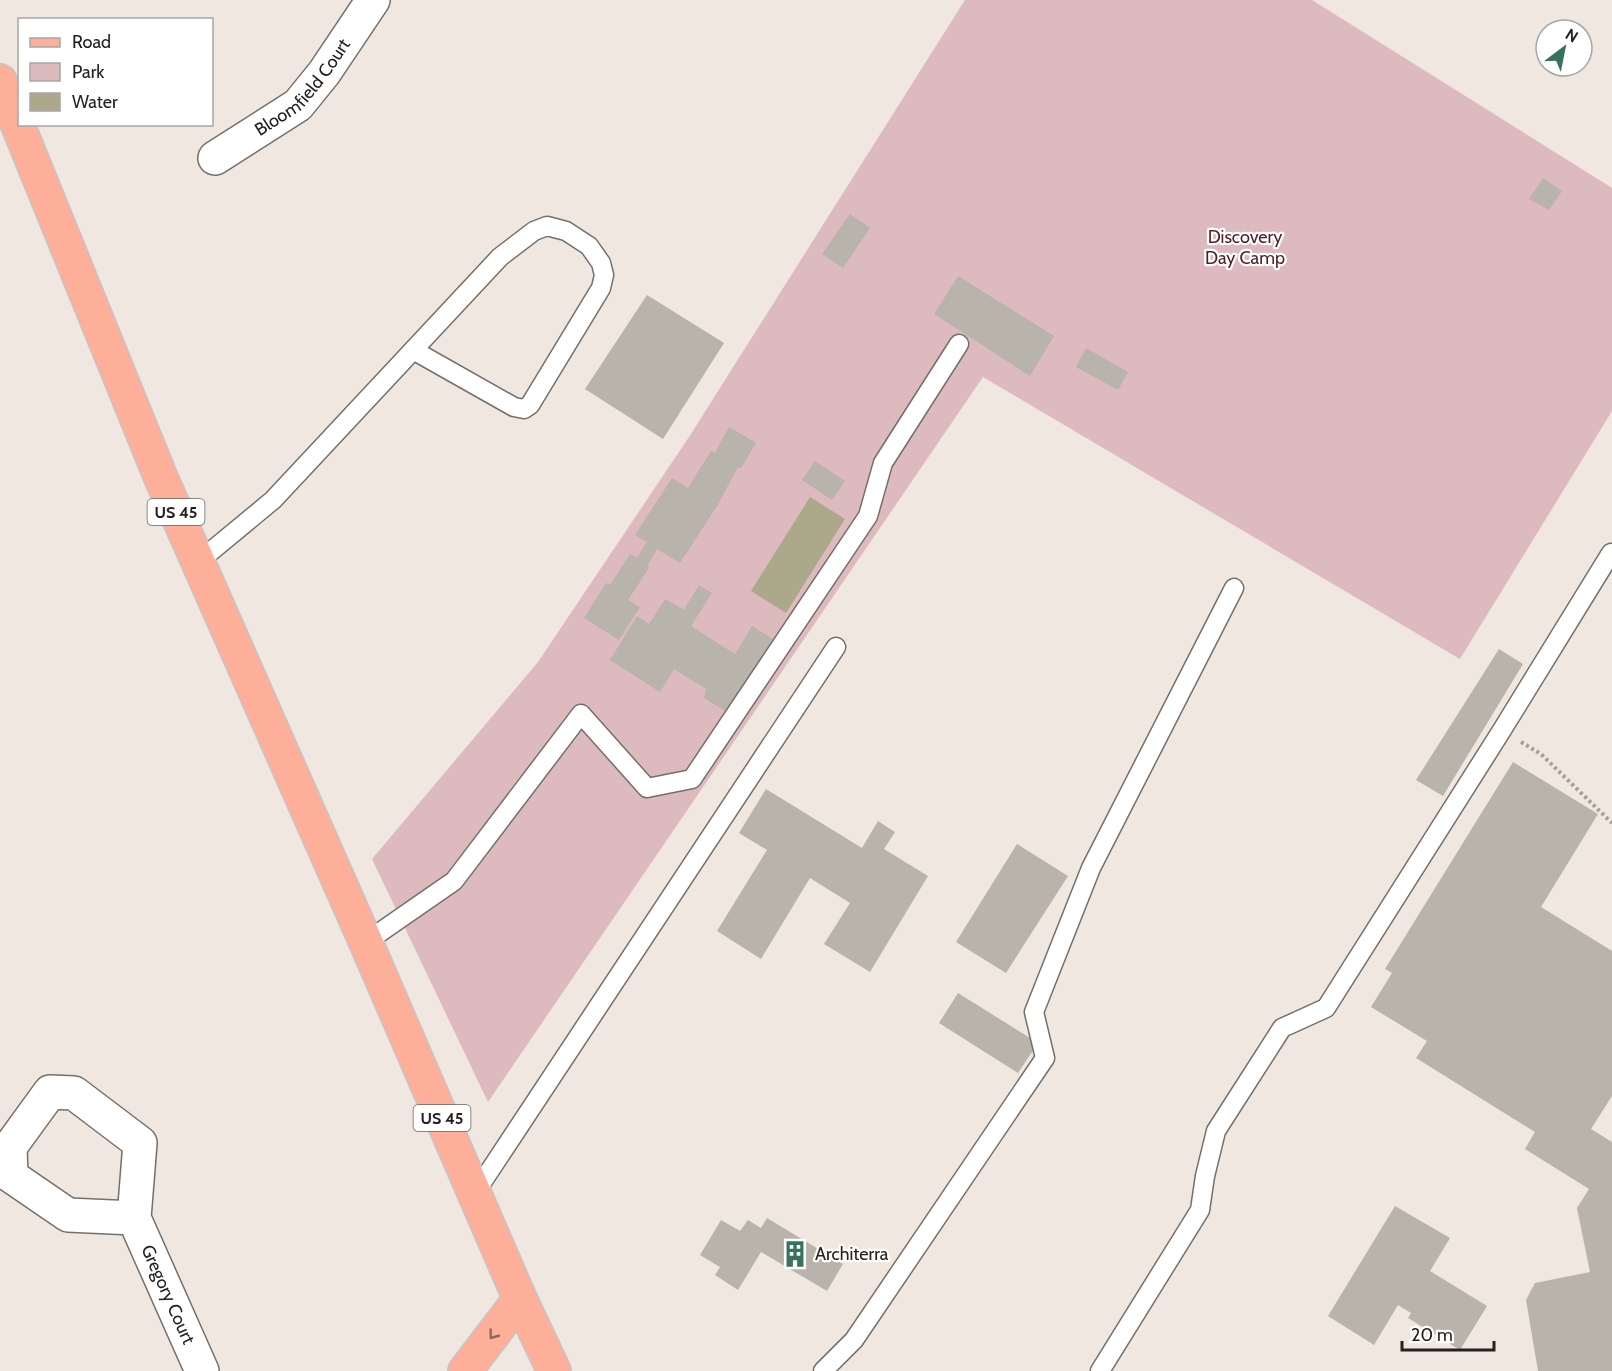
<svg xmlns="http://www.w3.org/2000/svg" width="1612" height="1371" viewBox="0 0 1612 1371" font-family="Cabin,sans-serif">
  <rect width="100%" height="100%" fill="#f0e7e0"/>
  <path fill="#ddbabd" d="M 965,0 L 1312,0 L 1612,188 L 1612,411 L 1460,659 L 983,377 L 488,1102 L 372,859 L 538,662 L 689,437 Z"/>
  <path fill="#aca88a" d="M 810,497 L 845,519 L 786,613 L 751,591 Z"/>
  <g fill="#b8b3ab">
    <path d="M 1543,178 L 1562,191 L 1549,210 L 1529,199 Z"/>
    <path d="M 850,214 L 870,228 L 843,268 L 822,254 Z"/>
    <path d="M 958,276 L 1054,336 L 1030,376 L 934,314 Z"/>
    <path d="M 647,295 L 724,343 L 663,439 L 585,389 Z"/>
    <path d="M 1086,348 L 1128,372 L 1118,390 L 1076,367 Z"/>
    <path d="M 729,427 L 756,443 L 741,468 L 738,467 L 717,506 L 680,563 L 657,549 L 647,566 L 649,568 L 628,600 L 640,607 L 619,640 L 584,618 L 606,583 L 610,585 L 630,554 L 637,558 L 647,542 L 635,535 L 672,478 L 688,488 L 711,451 L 715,453 Z"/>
    <path d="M 815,461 L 845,481 L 832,500 L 802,480 Z"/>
    <path d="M 699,585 L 712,593 L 691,626 L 735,654 L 752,626 L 776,641 L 730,714 L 704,698 L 706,689 L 674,669 L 660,692 L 610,660 L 637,616 L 649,624 L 665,599 L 684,610 Z"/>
    <path d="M 1499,649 L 1523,664 L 1443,796 L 1416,780 Z"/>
    <path d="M 1513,762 L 1598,814 L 1541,907 L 1612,951 L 1612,1096 L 1591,1129 L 1612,1142 L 1612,1371 L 1538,1371 L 1526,1300 L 1535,1283 L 1590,1272 L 1577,1208 L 1589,1189 L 1525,1149 L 1535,1132 L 1416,1058 L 1427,1041 L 1371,1007 L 1392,973 L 1385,969 Z"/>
    <path d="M 766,789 L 862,848 L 878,821 L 895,832 L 884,849 L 928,876 L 870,972 L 824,944 L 850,903 L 810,878 L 761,959 L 717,931 L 767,850 L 739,833 Z"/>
    <path d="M 1017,844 L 1068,876 L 1006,973 L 956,942 Z"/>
    <path d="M 958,993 L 1038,1043 L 1018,1073 L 939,1023 Z"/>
    <path d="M 1395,1206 L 1450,1238 L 1430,1271 L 1487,1306 L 1460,1350 L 1408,1318 L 1411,1313 L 1398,1305 L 1374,1345 L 1328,1316 Z"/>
    <path d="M 767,1218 L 843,1264 L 827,1291 L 761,1252 L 738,1290 L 715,1275 L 720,1267 L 700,1255 L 721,1220 L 740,1231 L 748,1220 L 761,1228 Z"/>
  </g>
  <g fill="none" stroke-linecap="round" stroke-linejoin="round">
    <defs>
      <g id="lane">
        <path d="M 198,562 L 273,500 L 500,257 L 534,231 L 547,226 L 566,231 L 589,246 L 601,263 L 604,275 L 601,288 L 530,405 L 524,409 L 514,407 L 413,350"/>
        <path d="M 366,942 L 454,881 L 581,714 L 647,788 L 692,779 L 868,516 L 883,463 L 959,344"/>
        <path d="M 475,1193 L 836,647"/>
        <path d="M 823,1371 L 854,1340 L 1045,1058 L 1034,1012 L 1091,868 L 1234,588"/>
        <path d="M 1100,1371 L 1200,1210 L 1205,1176 L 1216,1131 L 1282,1028 L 1326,1008 L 1502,730 L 1611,553"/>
      </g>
      <g id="street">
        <path id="s1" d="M 215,158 L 298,105 L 324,73 L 373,0"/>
        <path id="s2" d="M 134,1218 L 68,1215 L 11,1176 L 10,1147 L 50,1092 L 74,1093 L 140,1143 L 134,1218 L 202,1371"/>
      </g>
      <g id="primary">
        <path d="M 0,81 L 161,478 L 364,938 L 520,1299 L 554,1371"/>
        <path d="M 465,1371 L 520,1299"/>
      </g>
    </defs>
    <use href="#lane" stroke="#766f69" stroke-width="21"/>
    <use href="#street" stroke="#766f69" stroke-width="36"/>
    <use href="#primary" stroke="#c6c5c5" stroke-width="36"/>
    <path stroke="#a69f99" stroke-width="4" stroke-dasharray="3 3" stroke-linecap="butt" d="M 1521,742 L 1541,754 L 1612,823"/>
    <use href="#lane" stroke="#fff" stroke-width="18"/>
    <use href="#street" stroke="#fff" stroke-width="33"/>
    <use href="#primary" stroke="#feaf9a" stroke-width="33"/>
  </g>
  <defs><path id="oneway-chevron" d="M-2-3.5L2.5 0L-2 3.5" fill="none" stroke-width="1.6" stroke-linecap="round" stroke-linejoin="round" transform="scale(1.5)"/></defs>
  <use stroke="#92685c" href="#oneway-chevron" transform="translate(493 1335) rotate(127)"/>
  <defs>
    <symbol id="building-bare" viewBox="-9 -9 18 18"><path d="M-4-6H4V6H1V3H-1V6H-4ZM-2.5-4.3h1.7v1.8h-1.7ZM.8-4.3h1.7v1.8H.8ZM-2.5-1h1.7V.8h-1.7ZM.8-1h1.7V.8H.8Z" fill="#36725d" stroke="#fff" stroke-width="2.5" paint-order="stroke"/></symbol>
  </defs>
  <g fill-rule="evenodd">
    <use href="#building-bare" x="776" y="1235" width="38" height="38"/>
  </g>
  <g text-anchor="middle" stroke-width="4.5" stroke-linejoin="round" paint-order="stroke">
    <g fill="#fff" stroke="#666462" stroke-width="1.5">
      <rect x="147.5" y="499" width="57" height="26" rx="4.5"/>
      <rect x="413.5" y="1105" width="57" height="26" rx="4.5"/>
    </g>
    <g font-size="16" font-weight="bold" fill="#25211f">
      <text x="176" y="518">US 45</text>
      <text x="442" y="1124">US 45</text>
    </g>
    <g font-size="18" fill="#25211f" stroke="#fff">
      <text dy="6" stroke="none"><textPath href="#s1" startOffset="114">Bloomfield Court</textPath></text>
      <text dy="6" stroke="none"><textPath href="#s2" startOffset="498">Gregory Court</textPath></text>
    </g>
    <g font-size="18" fill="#4e1f25" stroke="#fff">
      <text x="1245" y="243">Discovery<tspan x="1245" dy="21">Day Camp</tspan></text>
    </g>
    <g font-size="18" fill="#25211f" stroke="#fff" text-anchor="start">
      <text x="815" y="1260">Architerra</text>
    </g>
  </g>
  <rect x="18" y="18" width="195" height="108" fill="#ffffff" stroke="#a8a6a5" stroke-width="1.5"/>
  <rect x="30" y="38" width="30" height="9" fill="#feaf9a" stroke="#a8a6a5" stroke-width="1.5"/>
  <text x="72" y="48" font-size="18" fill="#25211f">Road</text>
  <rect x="30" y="63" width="30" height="18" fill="#ddbabd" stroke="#a8a6a5" stroke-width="1.5"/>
  <text x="72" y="78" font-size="18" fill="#25211f">Park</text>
  <rect x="30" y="93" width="30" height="18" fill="#aca88a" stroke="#a8a6a5" stroke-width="1.5"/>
  <text x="72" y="108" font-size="18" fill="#25211f">Water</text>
  <g transform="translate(1564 48) rotate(32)"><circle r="28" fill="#ffffff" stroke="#a8a6a5" stroke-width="1.5"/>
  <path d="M0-4.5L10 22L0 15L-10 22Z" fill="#36725d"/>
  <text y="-9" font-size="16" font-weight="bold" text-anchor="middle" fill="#25211f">N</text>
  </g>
  <path d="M1402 1341v9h92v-9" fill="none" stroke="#25211f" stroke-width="3"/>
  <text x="1411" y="1341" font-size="18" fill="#25211f" stroke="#ffffff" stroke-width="4.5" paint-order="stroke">20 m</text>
</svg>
